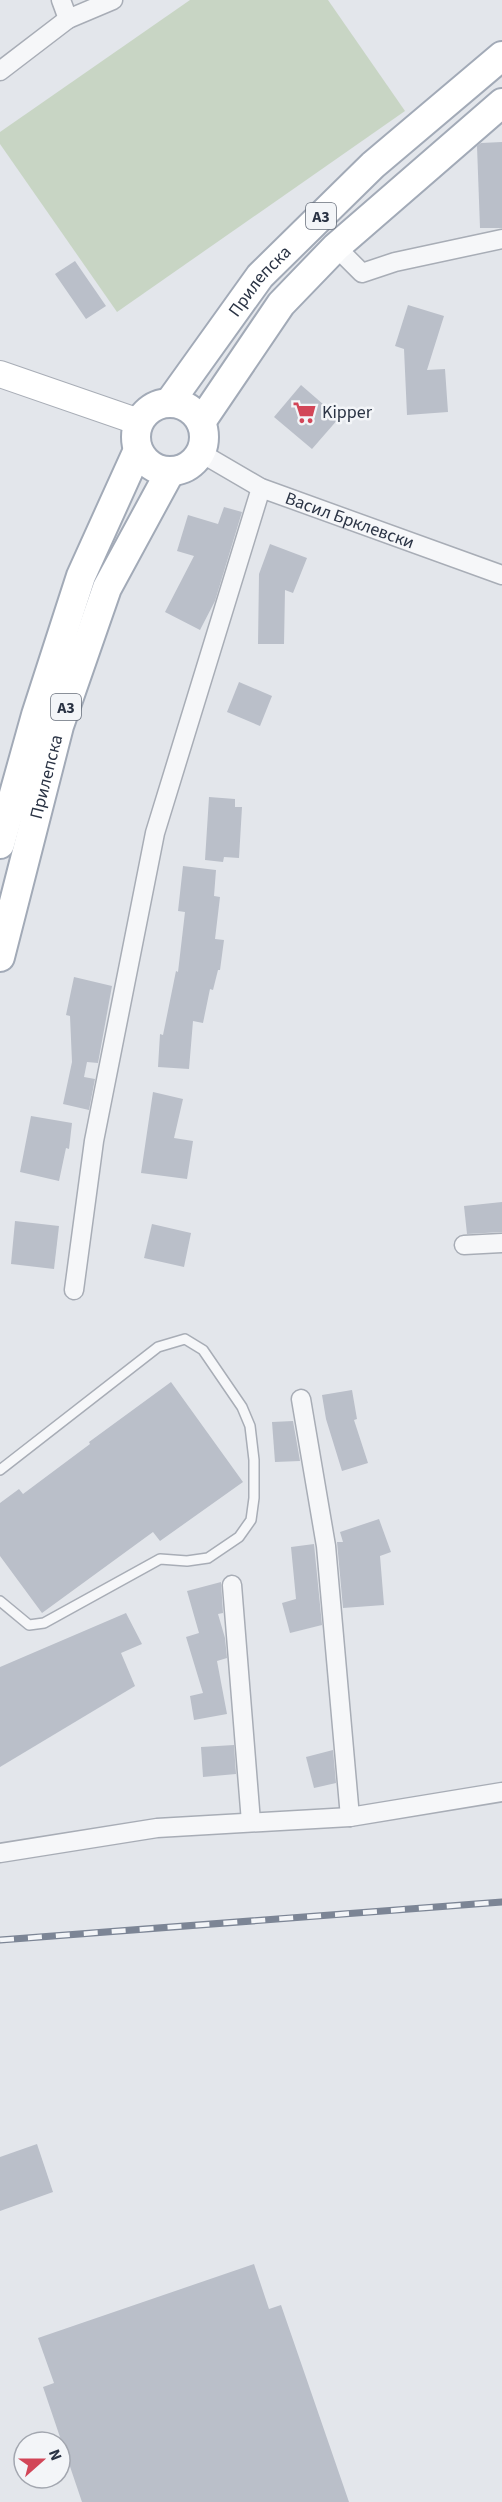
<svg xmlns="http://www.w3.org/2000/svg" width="502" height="2502" viewBox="0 0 502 2502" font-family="'Source Sans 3',sans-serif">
  <rect width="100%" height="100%" fill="#e3e6eb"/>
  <path fill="#c8d5c4" d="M 190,0 L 328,0 L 405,111 L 117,312 L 0,144 L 0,132 Z"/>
  <g fill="#babfc9">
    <path d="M 502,142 L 502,228 L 480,228 L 477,146 L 481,143 Z"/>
    <path d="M 75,261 L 106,306 L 86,319 L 55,274 Z"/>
    <path d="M 408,305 L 444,316 L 427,370 L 445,369 L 448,412 L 407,415 L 404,349 L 395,346 Z"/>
    <path d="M 301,385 L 339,418 L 312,449 L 274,417 Z"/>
    <path d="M 224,507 L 242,512 L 215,601 L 200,630 L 165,612 L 194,556 L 177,551 L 188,515 L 218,524 Z"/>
    <path d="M 270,544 L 307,558 L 293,593 L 285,590 L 284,644 L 258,644 L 259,574 Z"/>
    <path d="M 239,682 L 272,696 L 260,726 L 227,712 Z"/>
    <path d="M 209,797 L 235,799 L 235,807 L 242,807 L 239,858 L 224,857 L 223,862 L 205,860 Z"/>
    <path d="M 183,866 L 216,870 L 214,896 L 220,897 L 215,939 L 224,940 L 220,970 L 218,970 L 213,990 L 210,989 L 203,1023 L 193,1021 L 189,1069 L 158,1067 L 160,1034 L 163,1035 L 176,971 L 178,972 L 185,912 L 178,911 Z"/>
    <path d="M 74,977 L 112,986 L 98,1063 L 87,1062 L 84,1077 L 95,1079 L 89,1110 L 63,1104 L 72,1062 L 70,1016 L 66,1015 Z"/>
    <path d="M 153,1092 L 183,1099 L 174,1138 L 193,1141 L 187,1179 L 141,1173 Z"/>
    <path d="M 31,1116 L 72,1123 L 69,1149 L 66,1148 L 59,1181 L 20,1172 Z"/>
    <path d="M 502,1202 L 502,1232 L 467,1234 L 464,1206 Z"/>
    <path d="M 15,1221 L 59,1226 L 54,1269 L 11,1264 Z"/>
    <path d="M 152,1224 L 191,1233 L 184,1267 L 144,1258 Z"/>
    <path d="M 171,1382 L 243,1482 L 160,1541 L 153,1532 L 42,1613 L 0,1556 L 0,1503 L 19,1489 L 23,1494 L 90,1444 L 89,1442 Z"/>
    <path d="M 352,1390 L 357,1419 L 354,1420 L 368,1463 L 342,1471 L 326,1419 L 322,1395 Z"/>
    <path d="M 293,1421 L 300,1461 L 275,1462 L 272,1422 Z"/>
    <path d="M 379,1519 L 391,1552 L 380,1556 L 384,1605 L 343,1608 L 337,1542 L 343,1542 L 340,1532 Z"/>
    <path d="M 314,1544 L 322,1625 L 290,1633 L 282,1603 L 296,1599 L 291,1547 Z"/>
    <path d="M 221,1582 L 223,1613 L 218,1614 L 225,1638 L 227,1658 L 217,1661 L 227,1714 L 194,1720 L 190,1696 L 203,1693 L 186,1637 L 199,1633 L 187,1591 Z"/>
    <path d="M 126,1613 L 142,1644 L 121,1653 L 135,1686 L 0,1767 L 0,1667 Z"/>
    <path d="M 234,1745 L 236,1774 L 203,1777 L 201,1747 Z"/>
    <path d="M 333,1750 L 336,1783 L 314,1788 L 306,1757 Z"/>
    <path d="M 37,2144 L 53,2192 L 0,2211 L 0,2157 Z"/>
    <path d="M 254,2264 L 269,2309 L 281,2305 L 349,2502 L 82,2502 L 43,2387 L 54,2383 L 38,2338 Z"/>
  </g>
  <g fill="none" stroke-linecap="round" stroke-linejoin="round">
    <defs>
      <path id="lane" d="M 0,1470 L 158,1347 L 185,1339 L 203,1350 L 242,1407 L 250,1426 L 254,1460 L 254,1498 L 251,1520 L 239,1537 L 208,1558 L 187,1561 L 160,1559 L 44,1623 L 29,1625 L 0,1601"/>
      <g id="street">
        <path d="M 61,0 L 68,19 L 113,0"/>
        <path d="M 0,71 L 68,19"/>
        <path d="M 336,247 L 362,273 L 395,262 L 502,239"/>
        <path id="s1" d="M 201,453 L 261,488 L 502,575"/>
        <path d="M 464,1245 L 502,1243"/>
        <path d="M 74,1290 L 94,1141 L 155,833 L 261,488"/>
        <path d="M 301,1399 L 326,1546 L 350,1817"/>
        <path d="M 232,1585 L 251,1822"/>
        <path d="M 0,1853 L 157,1828 L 350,1817 L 502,1792"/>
      </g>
      <path id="secondary" d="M 0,374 L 139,422"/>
      <g id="primary">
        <circle cx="170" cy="437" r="34"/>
        <path id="s2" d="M 169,403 L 260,276 L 373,165 L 502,56"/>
        <path d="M 201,422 L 281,304 L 336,247 L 502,103"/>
        <path d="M 0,844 L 36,715 L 81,576 L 138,450"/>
        <path id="s3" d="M 0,957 L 59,726 L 107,588 L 170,472"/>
      </g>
    </defs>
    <use href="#lane" stroke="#a8adb6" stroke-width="12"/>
    <use href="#street" stroke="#a8adb6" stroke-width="21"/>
    <use href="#secondary" stroke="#a8adb6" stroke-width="28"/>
    <use href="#primary" stroke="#a2aab7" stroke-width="32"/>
    <use href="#lane" stroke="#f6f7f9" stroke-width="9"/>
    <use href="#street" stroke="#f6f7f9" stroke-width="18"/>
    <use href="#secondary" stroke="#fff" stroke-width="26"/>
    <use href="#primary" stroke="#fff" stroke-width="28"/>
    <defs>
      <path id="rail" d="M 0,1940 L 502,1902"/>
    </defs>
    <use href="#rail" stroke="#7c8595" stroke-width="7"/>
    <use href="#rail" stroke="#f3f5f8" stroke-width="4.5" stroke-dasharray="14" stroke-linecap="butt"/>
  </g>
  <defs>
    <symbol id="supermarket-bare" viewBox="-9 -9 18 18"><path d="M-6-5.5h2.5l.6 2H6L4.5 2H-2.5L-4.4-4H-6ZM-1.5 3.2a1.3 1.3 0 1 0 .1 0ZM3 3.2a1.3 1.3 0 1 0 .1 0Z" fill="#d24658" stroke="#f3f5f8" stroke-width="2.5" paint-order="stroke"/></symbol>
  </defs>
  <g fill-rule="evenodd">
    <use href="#supermarket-bare" x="288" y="396" width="33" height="33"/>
  </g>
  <g text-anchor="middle" stroke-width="5" stroke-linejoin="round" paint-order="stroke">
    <g fill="#f3f5f8" stroke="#666d7a" stroke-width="1.5">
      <rect x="306" y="203" width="30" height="26" rx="4.5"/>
      <rect x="51" y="694" width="30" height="26" rx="4.5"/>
    </g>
    <g font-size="16" font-weight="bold" fill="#2a3344">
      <text x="321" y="222">A3</text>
      <text x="66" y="713">A3</text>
    </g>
    <g font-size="18" fill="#2a3344" stroke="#f3f5f8">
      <text dy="6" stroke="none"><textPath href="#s2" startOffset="152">Прилепска</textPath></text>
      <text dy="6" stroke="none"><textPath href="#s1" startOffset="164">Васил Брклевски</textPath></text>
      <text dy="6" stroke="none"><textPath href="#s3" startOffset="186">Прилепска</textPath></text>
    </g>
    <g font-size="18" fill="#2a3344" stroke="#f3f5f8" text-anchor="start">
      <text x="322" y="418">Kipper</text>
    </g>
  </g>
  <g transform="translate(42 2460) rotate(69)"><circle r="28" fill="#f3f5f8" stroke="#a3a7b0" stroke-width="1.5"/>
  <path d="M0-4.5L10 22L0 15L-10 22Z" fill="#d24658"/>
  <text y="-9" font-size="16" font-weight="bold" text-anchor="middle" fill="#2a3344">N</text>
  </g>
</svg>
